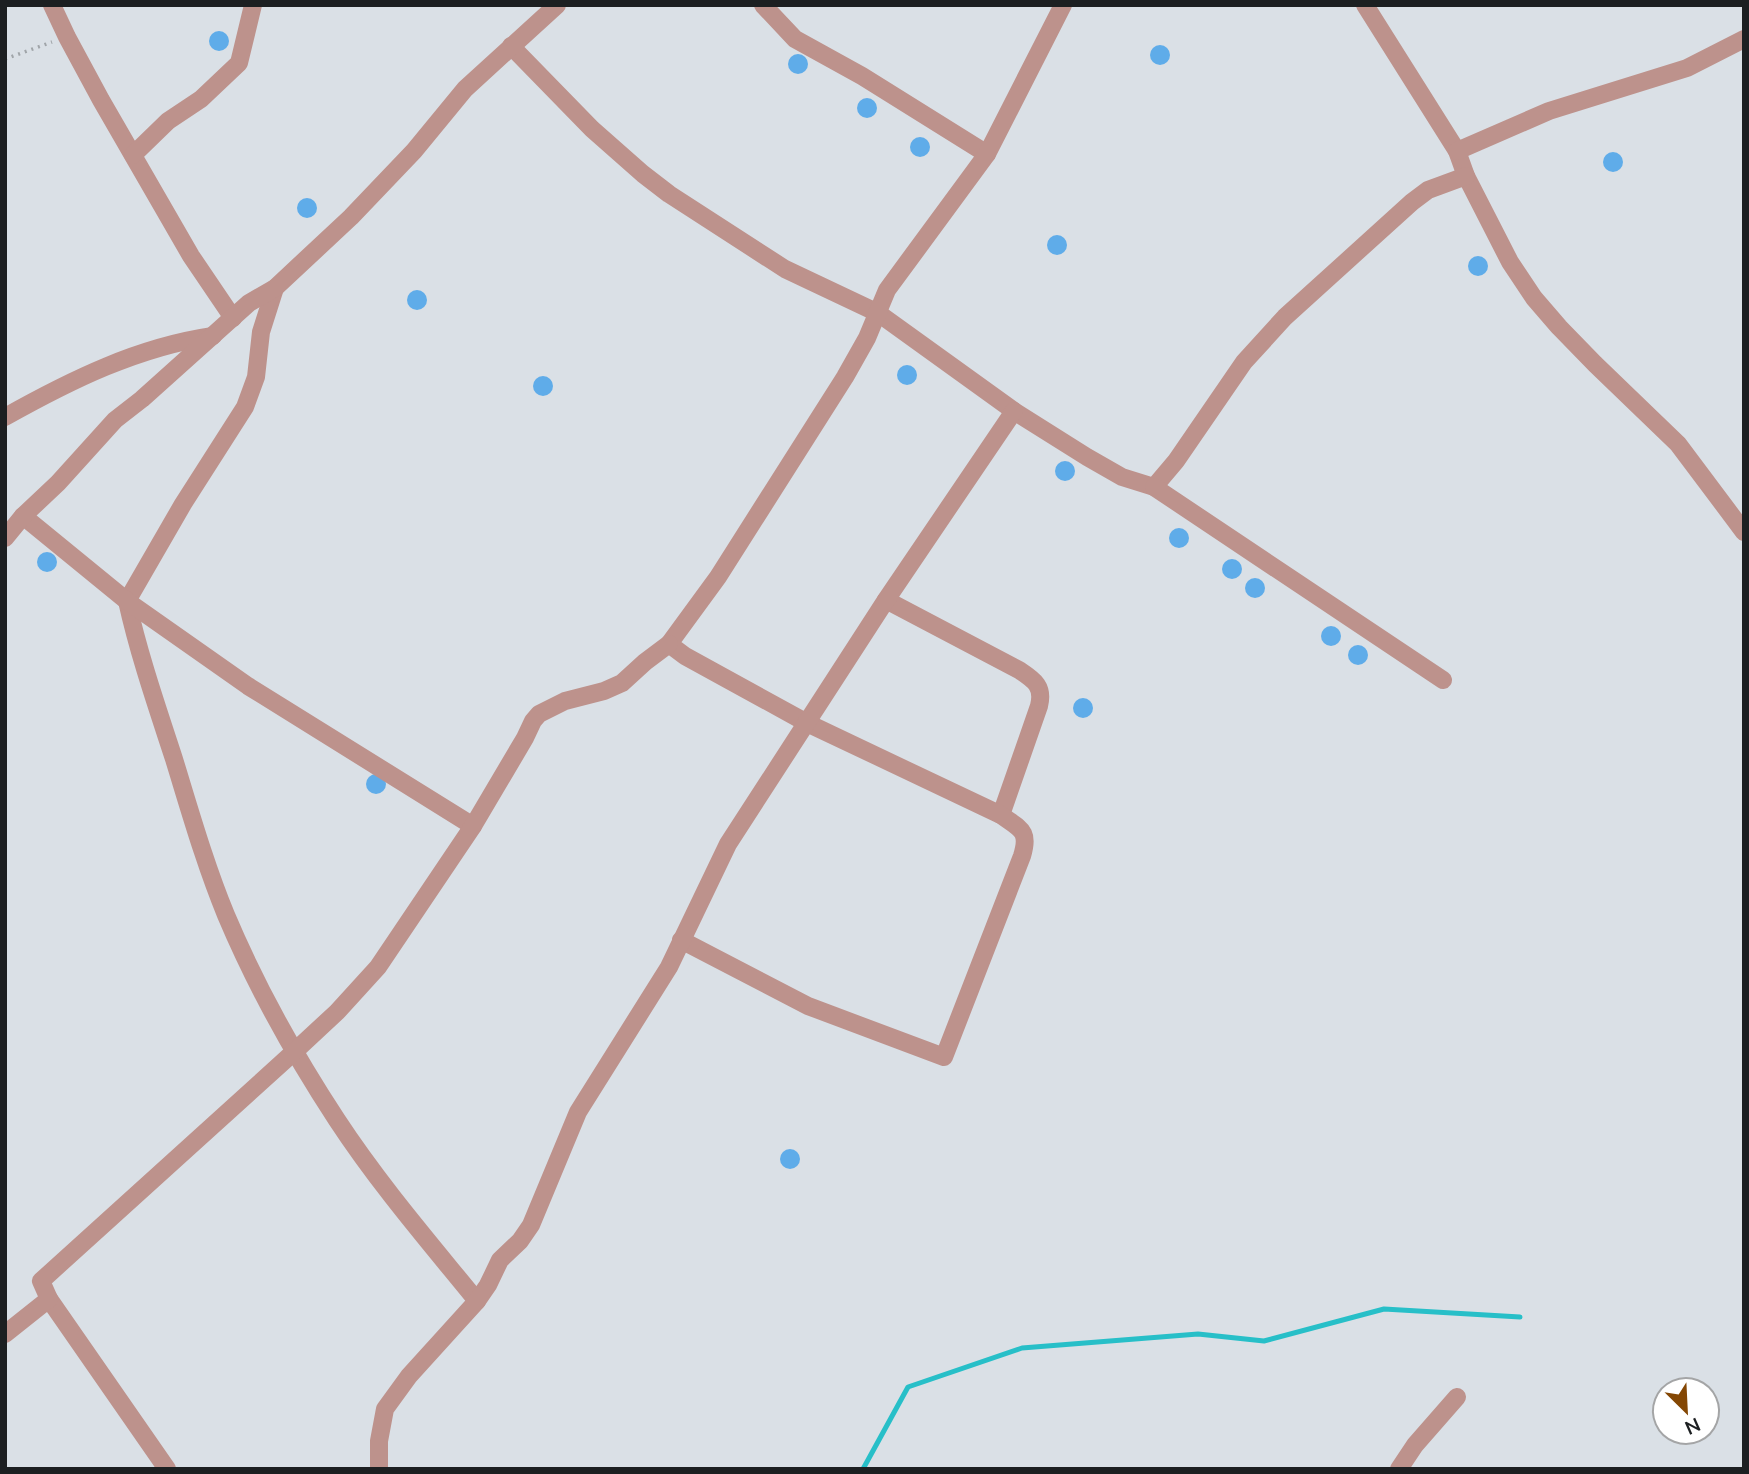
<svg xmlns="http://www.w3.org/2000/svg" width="1749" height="1474" viewBox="0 0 1749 1474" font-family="Mulish,sans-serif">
  <rect width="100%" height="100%" fill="#dae0e6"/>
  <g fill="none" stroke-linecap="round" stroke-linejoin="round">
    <path stroke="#27bfc8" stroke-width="5" d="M 863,1469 L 908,1387 L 1022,1348 L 1198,1334 L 1264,1341 L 1384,1309 L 1520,1317"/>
  </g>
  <g fill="#5face9">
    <circle cx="219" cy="41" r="10"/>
    <circle cx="1160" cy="55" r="10"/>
    <circle cx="798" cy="64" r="10"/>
    <circle cx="867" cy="108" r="10"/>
    <circle cx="920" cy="147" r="10"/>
    <circle cx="1613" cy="162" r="10"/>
    <circle cx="307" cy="208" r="10"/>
    <circle cx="1057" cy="245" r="10"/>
    <circle cx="1478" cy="266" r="10"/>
    <circle cx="417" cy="300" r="10"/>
    <circle cx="907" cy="375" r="10"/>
    <circle cx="543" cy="386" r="10"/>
    <circle cx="1065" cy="471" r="10"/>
    <circle cx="1179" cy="538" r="10"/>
    <circle cx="47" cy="562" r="10"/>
    <circle cx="1232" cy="569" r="10"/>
    <circle cx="1255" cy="588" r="10"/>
    <circle cx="1331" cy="636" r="10"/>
    <circle cx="1358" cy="655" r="10"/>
    <circle cx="1083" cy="708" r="10"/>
    <circle cx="376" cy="784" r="10"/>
    <circle cx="790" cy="1159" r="10"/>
  </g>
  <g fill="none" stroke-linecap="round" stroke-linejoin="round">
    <path stroke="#a0a5a9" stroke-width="3.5" stroke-dasharray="2 5" stroke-linecap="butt" d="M 5,59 L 52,42"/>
    <g stroke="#bd928c" stroke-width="18">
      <path d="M 52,5 L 67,37 L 101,100 L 191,256 L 233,318"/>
      <path d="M 763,5 L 795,39 L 862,76 L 987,154"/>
      <path d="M 1365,5 L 1457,151 L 1466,176 L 1510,262 L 1534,298 L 1559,327 L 1595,364 L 1678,444 L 1744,532"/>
      <path d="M 511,46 L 592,129 L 643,174 L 669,194 L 785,269 L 878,313 L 1014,411 L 1087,457 L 1122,477 L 1154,487 L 1176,461 L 1244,362 L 1285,317 L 1412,202 L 1428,190 L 1466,176"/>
      <path d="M 1457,151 L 1549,111 L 1687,68 L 1744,39"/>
      <path d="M 133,155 L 168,121 L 201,99 L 239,63 L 253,5"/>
      <path d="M 275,288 L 261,332 L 256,377 L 245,407 L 183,504 L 127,601 C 139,655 157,707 174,759 C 190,811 205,864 226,915 C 256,986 295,1056 337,1120 C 379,1184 429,1242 477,1301"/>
      <path d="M 5,417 C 71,380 138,347 213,336"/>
      <path d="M 1154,487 L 1443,680"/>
      <path d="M 23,516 L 127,601 L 248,686 L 473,826"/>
      <path d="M 5,538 L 23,516 L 58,483 L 115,420 L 142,399 L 249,303 L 275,288 L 351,217 L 414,151 L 465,89 L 557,5"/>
      <path d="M 886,600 L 1019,670 C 1034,680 1044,686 1039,706 L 1001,815"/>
      <path d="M 681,940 L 808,1006 L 944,1057 L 1022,856 C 1030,830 1020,829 1001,815 L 807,723 L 685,656 L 669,644 L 718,577 L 845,377 L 867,338 L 887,290 L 987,154 L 1063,5"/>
      <path d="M 49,1299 L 167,1469"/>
      <path d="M 5,1334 L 49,1299 L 41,1281 L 295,1051 L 337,1012 L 378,967 L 473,826 L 525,738 L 533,721 L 539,714 L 565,701 L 604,691 L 622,683 L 645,662 L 669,644"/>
      <path d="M 379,1469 L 379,1441 L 385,1409 L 409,1376 L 477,1301 L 488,1285 L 500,1260 L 520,1241 L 531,1225 L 578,1112 L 669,967 L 728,844 L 886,600 L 1014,411"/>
      <path d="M 1399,1469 L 1415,1445 L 1457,1397"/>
    </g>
  </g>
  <rect width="1749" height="1474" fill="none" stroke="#1c1f21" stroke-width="14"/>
  <g transform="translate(1686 1411) rotate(156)"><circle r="33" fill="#ffffff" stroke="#a4a5a6" stroke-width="2"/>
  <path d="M0-5L12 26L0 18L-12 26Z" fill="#844704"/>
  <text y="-10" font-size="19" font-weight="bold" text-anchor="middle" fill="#1c1f21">N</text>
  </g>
</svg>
